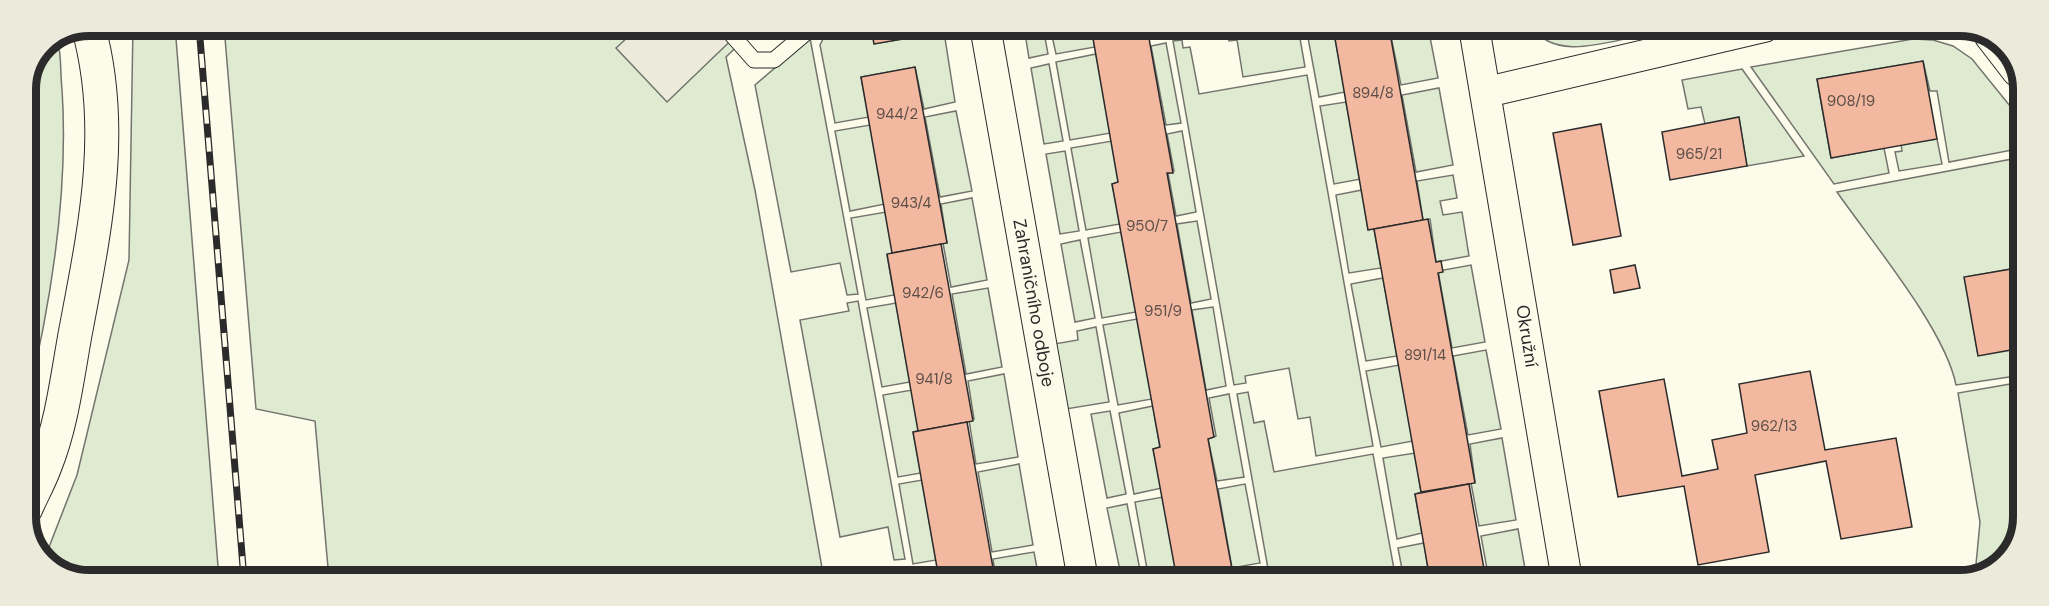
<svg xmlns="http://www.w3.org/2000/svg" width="2049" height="606" viewBox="0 0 2049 606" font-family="'DM Sans',sans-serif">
  <rect width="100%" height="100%" fill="#fdfbea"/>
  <g fill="#deebd1" stroke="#74746e" stroke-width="1.5">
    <path d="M 133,26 L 175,26 L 219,579 L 73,578 L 44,560 L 77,475 L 129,260 Z"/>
    <path d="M 224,26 L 758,26 L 726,57 L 755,190 L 824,579 L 329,579 L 315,421 L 256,409 Z"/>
    <path d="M 842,26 L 871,26 L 874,44 L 944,32 L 955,102 L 924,109 L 915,67 L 861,77 L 869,117 L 835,123 L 820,45 L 823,39 Z"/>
    <path d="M 1024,27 L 1043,27 L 1048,54 L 1029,58 Z"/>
    <path d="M 1050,27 L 1091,27 L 1095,47 L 1056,54 Z"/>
    <path d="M 1227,27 L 1298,27 L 1305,67 L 1243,77 L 1237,40 L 1229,41 Z"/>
    <path d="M 1306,27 L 1333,27 L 1345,92 L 1319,97 Z"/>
    <path d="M 1389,27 L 1428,27 L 1438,78 L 1401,85 Z"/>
    <path d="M 1532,27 L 1637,27 L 1639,36 C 1606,42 1555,61 1532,27 Z"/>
    <path d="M 810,38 L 858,294 L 847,295 L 840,263 L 791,272 L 755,85 Z"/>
    <path d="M 57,39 C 62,54 60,73 62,89 C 69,195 51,304 26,406 L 26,89 L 44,44 Z"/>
    <path d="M 1913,39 L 1933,40 L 1953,46 L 1972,59 L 2023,122 L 2023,148 L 1949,162 L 1937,91 L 1930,91 L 1923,61 L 1817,79 L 1831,158 L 1884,148 L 1889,173 L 1834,184 L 1751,67 Z"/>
    <path d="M 1182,40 L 1183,48 L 1190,47 L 1199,94 L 1307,75 L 1373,446 L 1316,456 L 1310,417 L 1298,419 L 1289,368 L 1245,376 L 1246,383 L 1234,385 L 1173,41 Z"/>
    <path d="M 1166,43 L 1181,123 L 1166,125 L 1151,46 Z"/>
    <path d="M 1096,54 L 1111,133 L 1070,140 L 1056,62 Z"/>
    <path d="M 1049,64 L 1063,141 L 1044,144 L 1031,68 Z"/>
    <path d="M 1742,69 L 1804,156 L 1747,166 L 1739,118 L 1705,124 L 1701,107 L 1688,109 L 1682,80 Z"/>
    <path d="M 1439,88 L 1453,165 L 1416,172 L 1402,95 Z"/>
    <path d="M 1346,102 L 1361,179 L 1334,184 L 1320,106 Z"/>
    <path d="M 956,111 L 972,191 L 940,197 L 925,117 Z"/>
    <path d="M 870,125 L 885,204 L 850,211 L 835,131 Z"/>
    <path d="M 1182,131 L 1196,212 L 1176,216 L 1168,173 L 1174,171 L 1167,134 Z"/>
    <path d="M 1937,139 L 1942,164 L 1899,171 L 1895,152 L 1902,151 L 1901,144 Z"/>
    <path d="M 1112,141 L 1120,182 L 1112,184 L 1120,224 L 1086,230 L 1071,148 Z"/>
    <path d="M 1065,151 L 1079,231 L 1060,234 L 1046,154 Z"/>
    <path d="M 2023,157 L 2023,267 L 1965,277 L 1978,355 L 2022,347 L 2022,375 L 1956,385 C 1945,329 1871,241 1837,192 Z"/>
    <path d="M 1453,175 L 1457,198 L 1440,201 L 1443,215 L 1462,212 L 1469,256 L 1436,262 L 1430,219 L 1423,220 L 1417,181 Z"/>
    <path d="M 1362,190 L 1368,230 L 1374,229 L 1381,268 L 1349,273 L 1336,195 Z"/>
    <path d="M 972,198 L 987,280 L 951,287 L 943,243 L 947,243 L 941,204 Z"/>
    <path d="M 886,212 L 893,253 L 887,255 L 894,295 L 866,300 L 851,218 Z"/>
    <path d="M 1197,221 L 1211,299 L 1191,303 L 1177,224 Z"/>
    <path d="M 1121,232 L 1136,312 L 1102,318 L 1088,238 Z"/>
    <path d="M 1080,240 L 1095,318 L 1075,322 L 1061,244 Z"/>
    <path d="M 1471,265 L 1485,342 L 1452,348 L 1438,271 Z"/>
    <path d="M 1383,278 L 1397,356 L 1366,361 L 1351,284 Z"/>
    <path d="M 988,288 L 1002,367 L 966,374 L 952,294 Z"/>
    <path d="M 858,301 L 905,559 L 894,560 L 888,527 L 840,537 L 800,320 L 849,311 L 847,303 Z"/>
    <path d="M 896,303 L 910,382 L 882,387 L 867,308 Z"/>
    <path d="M 1213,307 L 1226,386 L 1206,390 L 1192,310 Z"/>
    <path d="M 1137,319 L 1152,399 L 1118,405 L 1103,325 Z"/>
    <path d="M 1096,327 L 1109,402 L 1066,409 L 1054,344 L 1078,340 L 1077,331 Z"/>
    <path d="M 1486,350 L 1501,429 L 1468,435 L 1453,356 Z"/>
    <path d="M 1399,365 L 1413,441 L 1381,447 L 1366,371 Z"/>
    <path d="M 1004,374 L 1018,457 L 976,464 L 969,420 L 974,419 L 968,381 Z"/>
    <path d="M 2022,382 L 2021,533 L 1999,567 L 1975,575 L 1980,522 L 1958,393 Z"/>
    <path d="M 912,390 L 920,430 L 913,432 L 921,473 L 898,477 L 883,395 Z"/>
    <path d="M 1248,392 L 1254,423 L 1264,421 L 1274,472 L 1373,454 L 1396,580 L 1270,580 L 1237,394 Z"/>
    <path d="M 1229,394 L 1244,477 L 1217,481 L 1208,439 L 1216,436 L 1209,398 Z"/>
    <path d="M 1153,406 L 1160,447 L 1153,449 L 1162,488 L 1134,494 L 1119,413 Z"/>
    <path d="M 1110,411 L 1126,494 L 1107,498 L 1091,414 Z"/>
    <path d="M 1502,438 L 1516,520 L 1479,526 L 1471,483 L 1475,482 L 1470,444 Z"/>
    <path d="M 1415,453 L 1421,492 L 1415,494 L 1422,533 L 1397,539 L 1383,458 Z"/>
    <path d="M 1019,464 L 1033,545 L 992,552 L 978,472 Z"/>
    <path d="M 922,480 L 936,560 L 913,564 L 899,484 Z"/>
    <path d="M 1245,484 L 1260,563 L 1232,568 L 1218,489 Z"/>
    <path d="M 1163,497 L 1178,576 L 1149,580 L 1135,502 Z"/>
    <path d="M 1127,504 L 1142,580 L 1122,580 L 1107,508 Z"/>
    <path d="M 1518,529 L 1527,580 L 1489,580 L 1481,536 Z"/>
    <path d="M 1424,543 L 1430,580 L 1404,580 L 1398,548 Z"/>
    <path d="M 1034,552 L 1039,579 L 996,579 L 993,559 Z"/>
    <path d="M 938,568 L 940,579 L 915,579 L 914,572 Z"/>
  </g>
  <path fill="#eceadb" stroke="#74746e" stroke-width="1.5" d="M 640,26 L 746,26 L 667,102 L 616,48 Z"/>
  <g fill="#f2b8a0" stroke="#2b2b2b" stroke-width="1.5">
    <path d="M 871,26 L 901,26 L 903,39 L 874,44 Z"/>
    <path d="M 1091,27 L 1147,27 L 1173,173 L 1167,173 L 1214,437 L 1208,439 L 1234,580 L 1177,580 L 1153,449 L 1160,447 L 1112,184 L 1118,182 Z"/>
    <path d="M 1333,27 L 1389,27 L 1423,220 L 1368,230 Z"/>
    <path d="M 1923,61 L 1937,139 L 1831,158 L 1817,79 Z"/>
    <path d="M 915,67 L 947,243 L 892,253 L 861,77 Z"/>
    <path d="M 1739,117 L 1747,166 L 1670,180 L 1662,132 Z"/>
    <path d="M 1601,124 L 1621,236 L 1573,245 L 1553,133 Z"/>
    <path d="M 1428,219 L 1436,262 L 1441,261 L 1443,272 L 1438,273 L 1475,483 L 1421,492 L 1374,229 Z"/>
    <path d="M 941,244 L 973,421 L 918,431 L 887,254 Z"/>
    <path d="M 1635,265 L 1640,288 L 1614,293 L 1610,270 Z"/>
    <path d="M 2023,267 L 2022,348 L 1978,356 L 1964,277 Z"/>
    <path d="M 1810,371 L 1825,450 L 1896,438 L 1912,527 L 1841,539 L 1826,461 L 1755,475 L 1769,552 L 1698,565 L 1684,486 L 1618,497 L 1599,391 L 1664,379 L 1682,476 L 1718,469 L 1712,440 L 1747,433 L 1739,384 Z"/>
    <path d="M 967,422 L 995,579 L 939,579 L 913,432 Z"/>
    <path d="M 1469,484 L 1486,580 L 1430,580 L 1415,494 Z"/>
  </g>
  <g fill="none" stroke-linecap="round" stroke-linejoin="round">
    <defs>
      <path id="service" d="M 724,26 L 754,60 L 774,60 L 814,26"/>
      <g id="minor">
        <path d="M 985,26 L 1083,580"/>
        <path d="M 1474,27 L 1567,580"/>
        <path d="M 1990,36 L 2017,71"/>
        <path d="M 1487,92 L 1764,27"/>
      </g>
      <path id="primary" d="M 26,508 C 32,494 40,480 45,466 C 63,422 68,370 77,324 C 96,224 116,126 88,26"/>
    </defs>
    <use href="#service" stroke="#2b2b2b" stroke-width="17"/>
    <use href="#minor" stroke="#2b2b2b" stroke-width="32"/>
    <use href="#primary" stroke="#2b2b2b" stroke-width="35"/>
    <use href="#service" stroke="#fdfbea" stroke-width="15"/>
    <use href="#minor" stroke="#fdfbea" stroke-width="30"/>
    <use href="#primary" stroke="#fdfbea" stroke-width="33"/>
    <defs>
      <path id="rail" d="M 199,26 L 244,579"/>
    </defs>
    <use href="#rail" stroke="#2b2b2b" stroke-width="7"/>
    <use href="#rail" stroke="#fdfbea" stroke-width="4.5" stroke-dasharray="14" stroke-linecap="butt"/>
  </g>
  <g text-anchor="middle" stroke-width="4.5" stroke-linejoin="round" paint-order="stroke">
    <g font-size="15" fill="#5d4e48">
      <text x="1373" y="98">894/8</text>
      <text x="1851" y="106">908/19</text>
      <text x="897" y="119">944/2</text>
      <text x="1699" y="159">965/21</text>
      <text x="911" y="208">943/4</text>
      <text x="1147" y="231">950/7</text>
      <text x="923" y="298">942/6</text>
      <text x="1163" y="316">951/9</text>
      <text x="1425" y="360">891/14</text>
      <text x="934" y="384">941/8</text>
      <text x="1774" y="431">962/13</text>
    </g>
    <g font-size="18" fill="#2b2b2b" stroke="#fdfbea">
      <text transform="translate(1034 303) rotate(80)" y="6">Zahraničního odboje</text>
      <text transform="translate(1527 336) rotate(81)" y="6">Okružní</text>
    </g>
  </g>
  <path d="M0 0H2049V606H0ZM89 36H1960A53 53 0 0 1 2013 89V517A53 53 0 0 1 1960 570H89A53 53 0 0 1 36 517V89A53 53 0 0 1 89 36Z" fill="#eceadb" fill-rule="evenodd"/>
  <path fill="none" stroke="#2b2b2b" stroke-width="8" d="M89 36H1960A53 53 0 0 1 2013 89V517A53 53 0 0 1 1960 570H89A53 53 0 0 1 36 517V89A53 53 0 0 1 89 36Z"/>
</svg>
